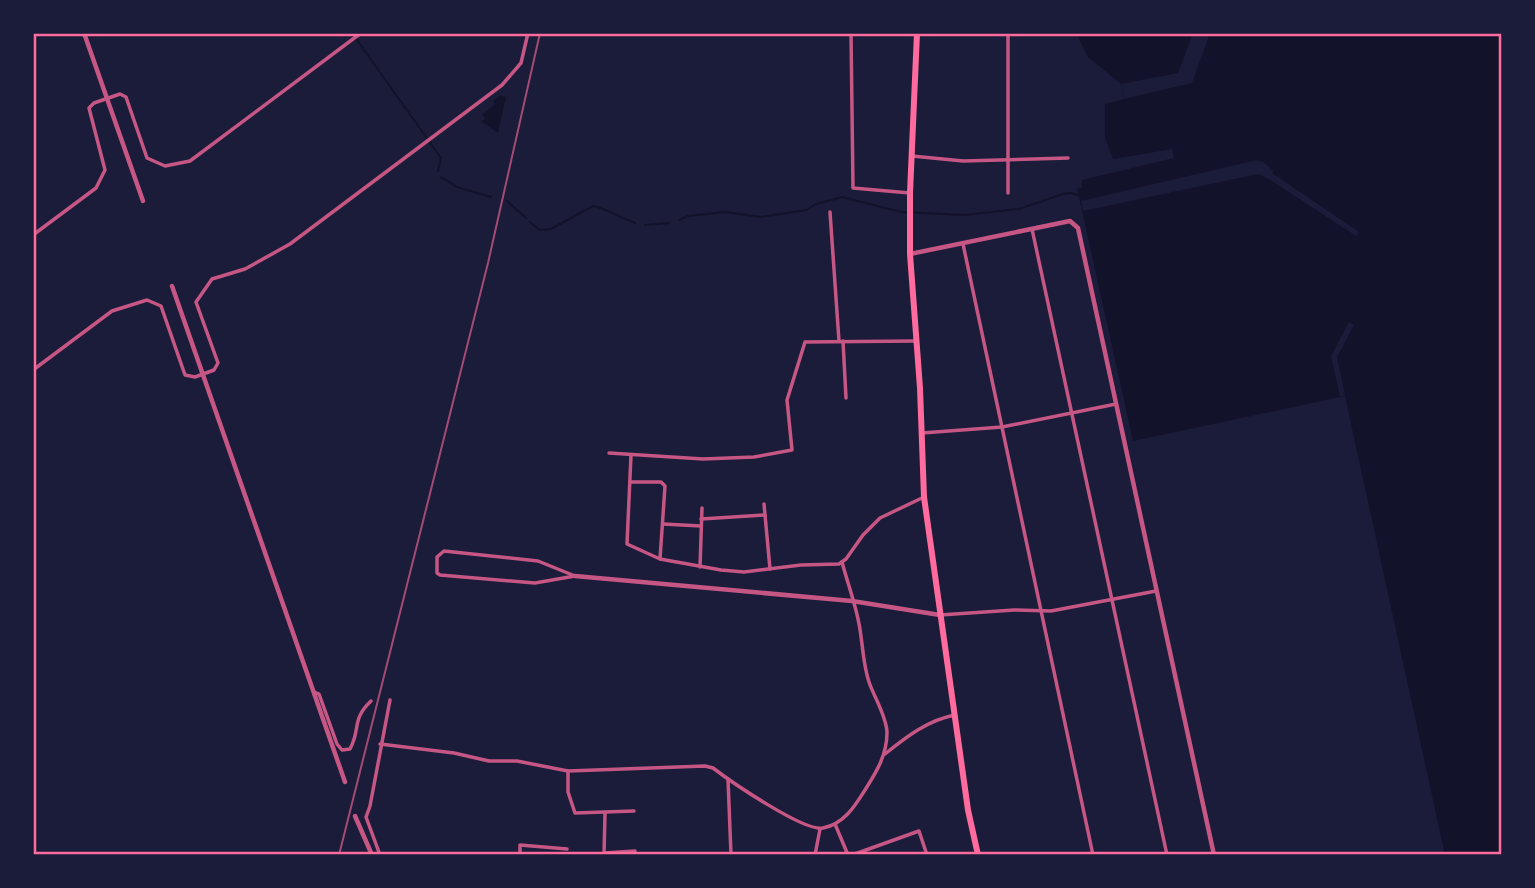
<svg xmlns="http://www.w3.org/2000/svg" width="1535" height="888" viewBox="0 0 1535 888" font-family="Figtree,sans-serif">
  <rect width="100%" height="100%" fill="#1b1b3a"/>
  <g fill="#12122b">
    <path d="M 1076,33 L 1502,33 L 1502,855 L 1445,855 L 1345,396 L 1133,441 L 1077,188 L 1082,188 L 1082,180 L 1174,158 L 1172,149 L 1113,159 L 1105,138 L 1105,104 L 1124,99 L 1121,84 L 1088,57 Z"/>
    <path d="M 500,96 L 506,97 L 498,133 L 481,121 L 485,119 L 482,114 L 495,104 L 493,101 Z"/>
  </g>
  <g fill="#1b1b3a">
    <path d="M 1193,33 L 1210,33 L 1192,83 L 1124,99 L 1121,84 L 1178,73 Z"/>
    <path d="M 1257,160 L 1263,162 L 1274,171 L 1272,173 L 1359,232 L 1356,236 L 1269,179 L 1258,174 L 1083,211 L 1081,201 Z"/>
    <path d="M 1349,322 L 1354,325 L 1337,357 L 1345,395 L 1340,397 L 1331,356 Z"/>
  </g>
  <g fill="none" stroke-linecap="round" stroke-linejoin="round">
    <g stroke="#12122b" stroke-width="2">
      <path d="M 352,33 L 441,158 L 438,171"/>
      <path d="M 441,177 L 457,187 L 491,197"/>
      <path d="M 507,201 L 526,218"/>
      <path d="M 679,220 L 688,216 L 725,212 L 761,217 L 807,210 L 816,204 L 842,197 L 901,212 L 964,215 L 1019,209 L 1063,194 L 1070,193 L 1079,195"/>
      <path d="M 530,222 L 540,230 L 551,229 L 593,206 C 609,209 620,218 635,223"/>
      <path d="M 645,225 L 669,223"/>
    </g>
    <g stroke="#c65784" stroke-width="3.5">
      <path d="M 851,33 L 853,188 L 910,193"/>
      <path d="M 1008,33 L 1008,193"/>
      <path d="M 912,156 L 963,161 L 1068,158"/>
      <path d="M 830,212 L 839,341"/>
      <path d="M 1032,229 L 1167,855"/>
      <path d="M 33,235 L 96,188 L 105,170 L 89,108 L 94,103 L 120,94 L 126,97 L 147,158 L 165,166 L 190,161 L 361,33"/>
      <path d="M 963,244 L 1093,855"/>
      <path d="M 843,341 L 846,398"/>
      <path d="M 33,370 L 112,311 L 147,300 L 161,306 L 185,375 L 195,377 L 214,370 L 218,363 L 196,302 L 212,279 L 245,269 L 290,244 L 502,85 L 521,63 L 528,33"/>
      <path d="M 922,433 L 1002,427 L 1116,404"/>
      <path d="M 609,453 L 703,459 L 754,457 L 792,450 L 787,400 L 805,342 L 915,341"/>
      <path d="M 631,455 L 627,544 L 660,559 L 721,570 L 744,572 L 801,565 L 839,564 L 846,559 L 863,535 L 880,518 L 924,497"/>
      <path d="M 630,482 L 661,482 L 665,486 L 660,559"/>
      <path d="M 764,504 L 770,569"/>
      <path d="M 701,519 L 765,515"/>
      <path d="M 663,524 L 701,526"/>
      <path d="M 444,551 L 538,561 L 575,576 L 535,583 L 440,575 L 437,573 L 437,557 Z"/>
      <path d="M 700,567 L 702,508"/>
      <path d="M 940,615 L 1014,610 L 1051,611 L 1156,591"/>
      <path d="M 314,692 L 319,694 L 337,744 L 342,750 L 350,749 C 361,729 351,720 371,701"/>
      <path d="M 380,744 L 454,753 L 489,761 L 517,761 L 568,771 L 705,766 L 713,768 C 730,781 804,832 823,828 C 844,824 855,806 865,790 C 877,771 887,755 887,732 C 886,715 874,697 869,682 C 862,661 863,640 858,619 C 854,600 847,581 842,562"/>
      <path d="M 885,754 C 906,737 928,720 955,715"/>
      <path d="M 568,771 L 568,792 L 575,813 L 634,811"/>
      <path d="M 728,779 L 731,855"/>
      <path d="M 835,824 L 848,855"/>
      <path d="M 604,853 L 635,851"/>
      <path d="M 380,855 L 366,817 L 370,806 L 390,700"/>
      <path d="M 520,855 L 520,845 L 567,849"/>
      <path d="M 604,855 L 605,813"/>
      <path d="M 815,855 L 820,829"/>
      <path d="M 852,855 L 919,831 L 927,855"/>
    </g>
    <g stroke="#c65784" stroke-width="4.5">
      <path d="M 84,33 L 143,201"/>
      <path d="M 910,254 L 1070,221 L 1078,228 L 1214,855"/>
      <path d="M 172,286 L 345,782"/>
      <path d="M 575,576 L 852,601 L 940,615"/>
      <path d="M 355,816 L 372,855"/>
    </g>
    <path stroke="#ff6b9d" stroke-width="6" d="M 917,33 L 910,193 L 910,254 L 920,388 L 924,497 L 968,810 L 978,855"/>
    <path stroke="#a44b75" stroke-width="2" d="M 339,855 L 488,263 L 540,33"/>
  </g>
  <rect width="1535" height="888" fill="none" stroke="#1b1b3a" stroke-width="70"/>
  <rect x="35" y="35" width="1465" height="818" fill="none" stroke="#ff6b9d" stroke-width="2.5"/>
</svg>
